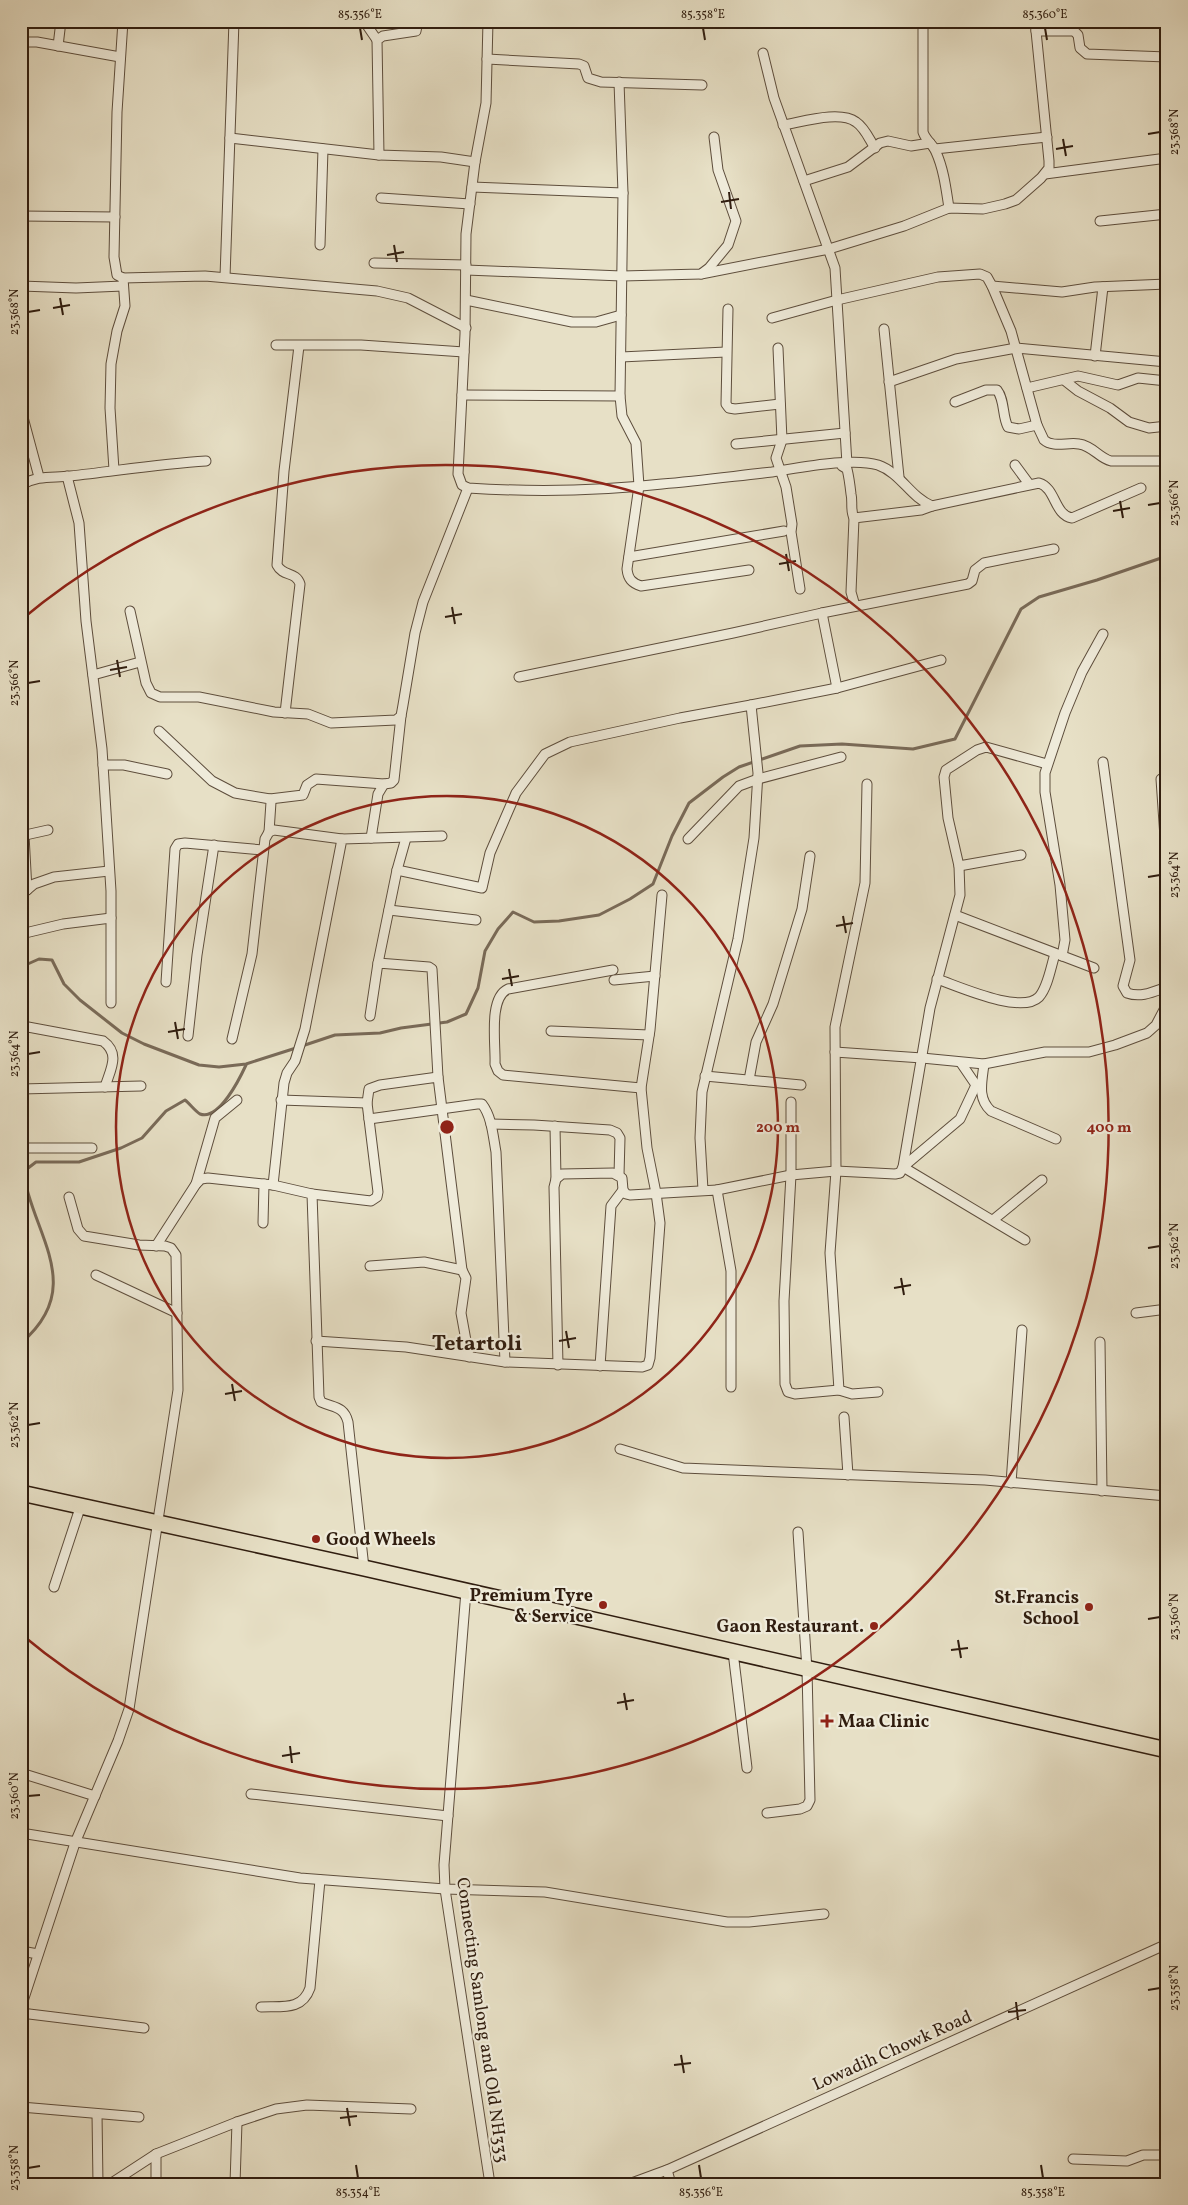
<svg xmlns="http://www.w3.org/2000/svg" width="1188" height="2205" viewBox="0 0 1188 2205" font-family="Vollkorn,serif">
  <rect width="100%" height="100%" fill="#e7e0c6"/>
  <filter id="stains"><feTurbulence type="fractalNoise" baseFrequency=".004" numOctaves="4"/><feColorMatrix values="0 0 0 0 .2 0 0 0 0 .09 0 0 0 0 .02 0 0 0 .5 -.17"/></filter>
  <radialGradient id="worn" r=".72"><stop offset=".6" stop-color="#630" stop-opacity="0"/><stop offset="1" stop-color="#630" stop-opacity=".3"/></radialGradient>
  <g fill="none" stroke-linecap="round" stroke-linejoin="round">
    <g stroke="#796a58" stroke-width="3">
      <path d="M 21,967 L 39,959 L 52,960 L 64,984 L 80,1000 L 122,1033 L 144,1044 L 199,1065 L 219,1067 L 246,1064 L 296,1048"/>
      <path d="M 302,1046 L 335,1035 L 380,1033 L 401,1028 L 447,1022 L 466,1014 L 478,988 L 485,951 L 498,929 L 513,912 L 534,922 L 559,921 L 599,915 L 630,899 L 653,884 L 672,836 L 689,803 L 723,777 L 739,767 L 800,746 L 842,744 L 913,749 L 955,739 L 1021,609 L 1039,597 L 1097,580 L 1167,556"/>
      <path d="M 21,1343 C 87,1287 33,1235 23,1172 L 36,1162 L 79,1162 L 121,1148 L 142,1138 L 166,1111 L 185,1100 C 190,1104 195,1111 200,1114 C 219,1121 240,1078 246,1065"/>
    </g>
    <defs>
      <g id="minor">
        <path d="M 123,21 L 117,112 L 114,257 L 117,275 L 123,278 L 205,276 L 377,291 L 408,298 L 466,328"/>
        <path d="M 364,21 L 377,40"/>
        <path d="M 488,21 L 486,103 L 475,162 L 466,234 L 465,334 L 458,474 L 462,485 L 468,488 C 532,492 599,491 662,484 C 699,481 735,476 772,472 C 799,468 852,457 878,465 C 901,473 910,497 932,506 L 1039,483 C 1056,488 1054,515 1072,518 L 1141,488"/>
        <path d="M 923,21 L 923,132 C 926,141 933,144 936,152 C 944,170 946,189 949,208"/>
        <path d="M 1036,31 L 1074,31 L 1078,35 L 1080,48 L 1087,54 L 1167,57"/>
        <path d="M 21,42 L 37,42 L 120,57"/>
        <path d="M 58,46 L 61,21"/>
        <path d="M 763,53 L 774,98 L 835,268 L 847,464 L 842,466 L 847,469 C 849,477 850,485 851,494 C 853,502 850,510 854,518 L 851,592 L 855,606"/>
        <path d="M 487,59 L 579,64 L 584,66 L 588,78 L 601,82 L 702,85"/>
        <path d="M 619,82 L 623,193 L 620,396 L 622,416 L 636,443 L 639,486 L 627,569 C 628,579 632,583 641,586 L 749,570"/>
        <path d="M 783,125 C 802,122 840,110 856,122 C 865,128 869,139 875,148"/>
        <path d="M 230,138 L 379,155 L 441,157 L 475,162"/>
        <path d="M 935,149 L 1047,137"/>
        <path d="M 379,155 L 377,40 L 383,36 L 416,31 L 418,21"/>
        <path d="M 1045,174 L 1167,158"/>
        <path d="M 804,181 L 848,167 L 880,143 L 888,141 L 911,146 L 930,143"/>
        <path d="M 472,187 L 623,193"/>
        <path d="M 381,198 L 470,204"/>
        <path d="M 21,216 L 115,217"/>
        <path d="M 1100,221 L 1167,214"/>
        <path d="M 320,245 L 323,149"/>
        <path d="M 374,263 L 466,265"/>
        <path d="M 466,270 L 622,276 L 701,274 L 709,268 L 728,245 L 736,221 L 718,170 L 714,137"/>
        <path d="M 701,274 L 829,249 L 904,226 L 949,208 L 983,209 L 1005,204 L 1016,200 L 1041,178 L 1049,168 L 1049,161 L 1035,21"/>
        <path d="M 225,277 L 234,21"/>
        <path d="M 21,286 L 76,288 L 123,286"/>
        <path d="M 992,286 L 1062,292 L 1095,287 L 1167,284"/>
        <path d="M 466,300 L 572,322 L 596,322 L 621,315"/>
        <path d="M 728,309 L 726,404 L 729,408 L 735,409 L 780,404"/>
        <path d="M 772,318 L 837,300 L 938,277 L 980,274 L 987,277 L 992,286 L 1011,331 L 1037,425 L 1044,440 C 1053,448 1068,442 1079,444 C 1093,446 1099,458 1111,461 L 1167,461"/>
        <path d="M 884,329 L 899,477"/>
        <path d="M 276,345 L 361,345 L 464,352"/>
        <path d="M 778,348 L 782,440 L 776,458 L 786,487 L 792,524 L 791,532 L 800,589"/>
        <path d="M 1095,356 L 1103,287"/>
        <path d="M 621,357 L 726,352"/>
        <path d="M 1064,380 L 1078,391 L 1110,408 L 1129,422 L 1149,428 L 1167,426"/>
        <path d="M 889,382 L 956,359 L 1016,348 L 1167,362"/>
        <path d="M 1027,388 L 1078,376 L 1118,385 L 1138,378 L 1167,381"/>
        <path d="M 462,395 L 620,396"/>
        <path d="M 955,402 L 986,390 L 997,390 C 1005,400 1002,416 1008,427 L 1019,429 L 1037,425"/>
        <path d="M 21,410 L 39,477"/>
        <path d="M 736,444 L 845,433"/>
        <path d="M 1015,465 L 1029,484"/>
        <path d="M 114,470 L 110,408 L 111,364 L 117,331 L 125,306 L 123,278"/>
        <path d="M 67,476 L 79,523 L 86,621 L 102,749 L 111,891 L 111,1003"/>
        <path d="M 21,485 C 38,475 52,478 70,476 C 116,471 160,464 206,461"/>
        <path d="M 854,518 L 921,510 L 932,506"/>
        <path d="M 629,557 L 784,531"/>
        <path d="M 130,611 L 146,683 L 151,693 L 160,697 L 199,697 L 274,712 L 308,714 L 331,723 L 396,720 L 401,716 L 403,705 L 415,633 L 423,602 L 468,488"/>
        <path d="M 822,613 L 968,584 L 972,581 L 975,570 L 984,563 L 1054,549"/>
        <path d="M 93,675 L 140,662"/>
        <path d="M 519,677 L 733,633 L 822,613 L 837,688"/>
        <path d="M 751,705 L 837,688 L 941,660"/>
        <path d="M 285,713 L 300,584 C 296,571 283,577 277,565 L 284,471 L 299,346"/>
        <path d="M 159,731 L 212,781 L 235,793 L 270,799 L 271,802 L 269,832"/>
        <path d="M 1103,762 L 1130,960 L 1123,986 L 1127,993 C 1141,998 1153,992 1167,987"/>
        <path d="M 103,765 L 124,765 L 167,774"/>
        <path d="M 1161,779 L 1167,867"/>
        <path d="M 867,784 L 865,883 L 835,1027 L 836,1171 L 830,1253 L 839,1390 L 852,1394 L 878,1392"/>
        <path d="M 270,799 L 303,795 L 307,785 L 316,779 L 384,784 L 391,783 L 394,780 L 401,716"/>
        <path d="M 24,835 L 27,890"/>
        <path d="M 21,836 L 48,830"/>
        <path d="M 371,838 L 378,794 L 384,784"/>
        <path d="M 688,839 L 739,786 L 758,779 L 841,757"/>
        <path d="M 959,866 L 1021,855"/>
        <path d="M 397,870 L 482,888 L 490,853 L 516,793 L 545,754 L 570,742 L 680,718 L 751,705 L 758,773 L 754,838 L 738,939 L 702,1092 L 700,1138 L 703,1190"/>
        <path d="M 21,895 L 34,884 L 54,877 L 109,871"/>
        <path d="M 389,910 L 476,920"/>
        <path d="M 955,915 L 1094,968"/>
        <path d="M 21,934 L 63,924 L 111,918"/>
        <path d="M 1062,956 L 1065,940 L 1060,885 L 1045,792 L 1045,773 L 1065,713 L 1082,672 L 1103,634"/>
        <path d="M 378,963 L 397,870 L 406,838"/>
        <path d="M 613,970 L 508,989 C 488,998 496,1045 495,1064 L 498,1071 L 503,1075 L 641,1088"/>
        <path d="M 937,979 C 958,986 1021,1015 1039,997 C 1048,987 1051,966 1055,954"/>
        <path d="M 614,980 L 655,976"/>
        <path d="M 166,982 L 175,849 L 178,844 L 185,843 L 263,850"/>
        <path d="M 370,1016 L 378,963 L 429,967 L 432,969 L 438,1077"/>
        <path d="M 21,1028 L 28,1027 L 103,1041 C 121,1054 110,1070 105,1087"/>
        <path d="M 551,1031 L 649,1035"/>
        <path d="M 188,1036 L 197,955 L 214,845"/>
        <path d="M 232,1039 L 252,954 L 265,839 L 269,832 L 274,830 L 342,839"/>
        <path d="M 835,1052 L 922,1058 L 984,1064 L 1045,1052 L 1089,1052 L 1115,1045 L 1147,1033 L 1156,1025 L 1167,1004"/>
        <path d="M 961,1063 L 976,1085 L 960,1119 L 903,1167 L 1025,1240"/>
        <path d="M 984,1064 C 982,1082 977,1098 991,1111 L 1056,1139"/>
        <path d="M 705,1076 L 801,1085"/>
        <path d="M 749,1080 L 756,1042 L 773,1004 L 802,909 L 810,856"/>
        <path d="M 21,1089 L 141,1086"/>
        <path d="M 281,1100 L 367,1103"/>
        <path d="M 791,1102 L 791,1175 L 784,1301 L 785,1384 L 788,1392 L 795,1394 L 839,1390"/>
        <path d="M 369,1119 L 477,1104 L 482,1104 C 492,1117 493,1136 496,1152 L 505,1362"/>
        <path d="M 491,1124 L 534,1125 L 610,1130 L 617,1133 L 620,1138 L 619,1175"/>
        <path d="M 555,1126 L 556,1179"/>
        <path d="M 21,1148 L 92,1148"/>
        <path d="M 196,1184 L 215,1118 L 237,1100"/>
        <path d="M 273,1185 L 284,1083 L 287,1073 L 295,1061 L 305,1029 L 342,839 L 442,836"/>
        <path d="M 717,1190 L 791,1175 L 836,1171 L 895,1174 L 900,1173 L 903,1167 L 930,1008 L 960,895 L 959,866 L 948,818 L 944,777 L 946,770 L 977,750 L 986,747 L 1047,764"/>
        <path d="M 312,1194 L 371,1201 L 377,1197 L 378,1192 L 367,1103 L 369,1089 L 380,1085 L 438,1077 L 462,1270"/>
        <path d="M 993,1220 L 1042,1180"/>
        <path d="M 263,1223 L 264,1184"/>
        <path d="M 156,1246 L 196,1184 L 201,1179 L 208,1178 L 273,1185 L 312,1194 L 319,1397 L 321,1402 C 334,1408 344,1406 348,1422 L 364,1568"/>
        <path d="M 21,1252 L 22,1252"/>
        <path d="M 370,1266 L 424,1262 L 462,1270 L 466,1278 L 461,1313 L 469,1357"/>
        <path d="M 96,1275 L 177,1313"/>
        <path d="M 1136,1313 L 1167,1309"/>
        <path d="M 316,1341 L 406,1347 L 505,1362 L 642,1367 L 648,1365 L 650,1358 L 660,1223 L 656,1193 L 647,1148 L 641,1088 L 650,1030 L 662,895"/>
        <path d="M 1100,1342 L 1102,1491"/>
        <path d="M 558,1365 L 554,1187 L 556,1179 L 562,1174 L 613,1173 L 622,1178 L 623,1190 L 626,1194 L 630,1195 L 717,1190 L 731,1271 L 731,1387"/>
        <path d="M 600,1366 L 611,1206 L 623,1190"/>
        <path d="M 844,1417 L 848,1475"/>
        <path d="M 620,1449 L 683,1468 L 985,1480 L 1167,1496"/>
        <path d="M 1011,1483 L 1022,1330"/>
        <path d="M 54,1587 L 81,1505"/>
        <path d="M 466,1591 L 444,1865 L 445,1889 L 490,2184"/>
        <path d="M 733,1652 L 747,1768"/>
        <path d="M 21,1773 L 95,1796"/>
        <path d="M 251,1794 L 448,1816"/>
        <path d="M 767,1813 L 800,1809 L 807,1806 L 810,1800 L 807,1670 L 798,1532"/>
        <path d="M 21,1833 L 300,1878 L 445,1889 L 545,1892 L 727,1922 L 749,1922 L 824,1914"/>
        <path d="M 21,1951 L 38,1954"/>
        <path d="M 21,2007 L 75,1843 L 118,1741 L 129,1709 L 178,1390 L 176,1255 L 171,1248 L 165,1246 L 139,1245 L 84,1236 L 78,1229 L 69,1197"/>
        <path d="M 261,2007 C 282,2006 302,2011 310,1988 L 320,1880"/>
        <path d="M 21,2013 L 144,2028"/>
        <path d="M 21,2107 L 139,2117"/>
        <path d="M 97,2114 L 98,2184"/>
        <path d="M 1073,2159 L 1127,2161 L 1143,2155 L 1167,2155"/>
        <path d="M 667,2170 L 671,2184"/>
        <path d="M 110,2184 L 156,2154 L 237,2122 L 276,2109 L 307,2105 L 411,2109"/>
        <path d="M 156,2184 L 156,2154"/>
        <path d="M 235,2184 L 237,2122"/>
        <path d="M 629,2184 L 667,2170 L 1167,1944"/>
      </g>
      <path id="primary" d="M 21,1493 L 364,1568 L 1167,1750"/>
    </defs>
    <use href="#minor" stroke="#5e4e3d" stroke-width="11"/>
    <use href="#primary" stroke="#301d0f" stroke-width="18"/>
    <use href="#minor" stroke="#efebda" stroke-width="9"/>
    <use href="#primary" stroke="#e7e0c6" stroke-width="15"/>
  </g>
  <path fill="none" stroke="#301d0f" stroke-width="2" d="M 360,28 L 362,40M 703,28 L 705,40M 1045,28 L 1047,40M 1148,134 L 1160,132M 1063,139 L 1066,156M 1056,149 L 1073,146M 729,192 L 731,209M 721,202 L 739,199M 394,245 L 397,262M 387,255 L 404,252M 60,298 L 63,315M 53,308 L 70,305M 28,312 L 40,310M 1120,501 L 1123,518M 1148,505 L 1160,503M 1113,511 L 1130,508M 786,554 L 789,571M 779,564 L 796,561M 452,607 L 455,624M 445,617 L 462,614M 117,660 L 120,677M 110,670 L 127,667M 28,683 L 40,681M 1148,877 L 1160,875M 843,916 L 846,933M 836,926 L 853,923M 509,969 L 512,986M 502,979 L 519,976M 175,1022 L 178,1039M 168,1032 L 185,1029M 28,1054 L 40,1052M 1148,1248 L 1160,1246M 901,1278 L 904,1295M 894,1288 L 911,1285M 566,1331 L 569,1348M 559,1341 L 576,1338M 232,1384 L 235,1401M 225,1394 L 242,1391M 28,1425 L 40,1423M 1148,1619 L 1160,1617M 958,1640 L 961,1658M 951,1650 L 968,1648M 624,1693 L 627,1710M 617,1703 L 634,1700M 290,1746 L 292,1763M 282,1756 L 300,1753M 28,1796 L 40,1795M 1148,1990 L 1160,1988M 1016,2002 L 1018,2020M 1008,2012 L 1026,2010M 681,2055 L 684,2073M 674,2065 L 691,2063M 347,2108 L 350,2126M 340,2118 L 357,2116M 356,2165 L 358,2178M 699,2165 L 701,2178M 1041,2165 L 1043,2178M 28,2168 L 40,2166"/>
  <g fill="none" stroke="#8f2418" stroke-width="2.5">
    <circle cx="447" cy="1127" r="331"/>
    <path d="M21 620A662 662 0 1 1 21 1634"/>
  </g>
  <g fill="#8f2418" stroke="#efebda" stroke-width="2">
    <circle cx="316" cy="1539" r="5"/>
    <circle cx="603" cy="1605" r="5"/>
    <circle cx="1089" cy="1607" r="5"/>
    <circle cx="874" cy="1626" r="5"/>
    <path d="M824.5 1713.5h5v5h5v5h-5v5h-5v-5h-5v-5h5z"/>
  </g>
  <g text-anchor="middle" stroke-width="4.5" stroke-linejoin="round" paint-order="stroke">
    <g font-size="18" font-weight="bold" fill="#301d0f" stroke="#efebda" text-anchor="end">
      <text x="326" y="1545" text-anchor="start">Good Wheels</text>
      <text x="593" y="1601">Premium Tyre<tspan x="593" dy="21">&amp; Service</tspan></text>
      <text x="1079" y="1603">St.Francis<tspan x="1079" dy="21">School</tspan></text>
      <text x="864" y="1632">Gaon Restaurant.</text>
      <text x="838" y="1727" text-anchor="start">Maa Clinic</text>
    </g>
    <g font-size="18" fill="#301d0f" stroke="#efebda">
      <text transform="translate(483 2020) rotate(82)" y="6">Connecting Samlong and Old NH333</text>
      <text transform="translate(892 2050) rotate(-24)" y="6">Lowadih Chowk Road</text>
    </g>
    <g font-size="22" font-weight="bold" fill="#301d0f" stroke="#efebda">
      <text x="477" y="1350">Tetartoli</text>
    </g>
  </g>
  <circle cx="447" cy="1127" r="8" fill="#8f2418" stroke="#efebda" stroke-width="2.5"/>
  <g font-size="15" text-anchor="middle" font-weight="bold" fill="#8f2418" stroke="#efebda" stroke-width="4.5" stroke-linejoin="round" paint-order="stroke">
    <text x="778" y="1132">200 m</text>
    <text x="1109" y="1132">400 m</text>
  </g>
  <rect width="1188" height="2205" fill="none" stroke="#e7e0c6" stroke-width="55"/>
  <rect x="28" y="28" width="1132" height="2150" fill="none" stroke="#301d0f" stroke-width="2"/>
  <g font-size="12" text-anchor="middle" fill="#301d0f">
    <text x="360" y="18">85.356°E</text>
    <text x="703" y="18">85.358°E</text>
    <text x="1045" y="18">85.360°E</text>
    <text transform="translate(1174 132) rotate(-90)" y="4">23.368°N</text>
    <text transform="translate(14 312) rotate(-90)" y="4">23.368°N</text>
    <text transform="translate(1174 503) rotate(-90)" y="4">23.366°N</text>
    <text transform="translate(14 683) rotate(-90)" y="4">23.366°N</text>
    <text transform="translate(1174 875) rotate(-90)" y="4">23.364°N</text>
    <text transform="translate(14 1054) rotate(-90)" y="4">23.364°N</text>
    <text transform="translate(1174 1246) rotate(-90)" y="4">23.362°N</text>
    <text transform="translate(14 1425) rotate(-90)" y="4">23.362°N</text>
    <text transform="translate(1174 1617) rotate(-90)" y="4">23.360°N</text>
    <text transform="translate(14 1796) rotate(-90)" y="4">23.360°N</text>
    <text transform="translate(1174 1988) rotate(-90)" y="4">23.358°N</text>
    <text transform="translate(14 2168) rotate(-90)" y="4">23.358°N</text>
    <text x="358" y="2196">85.354°E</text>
    <text x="701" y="2196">85.356°E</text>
    <text x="1043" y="2196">85.358°E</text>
  </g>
  <rect width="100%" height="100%" filter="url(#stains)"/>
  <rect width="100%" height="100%" fill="url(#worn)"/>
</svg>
